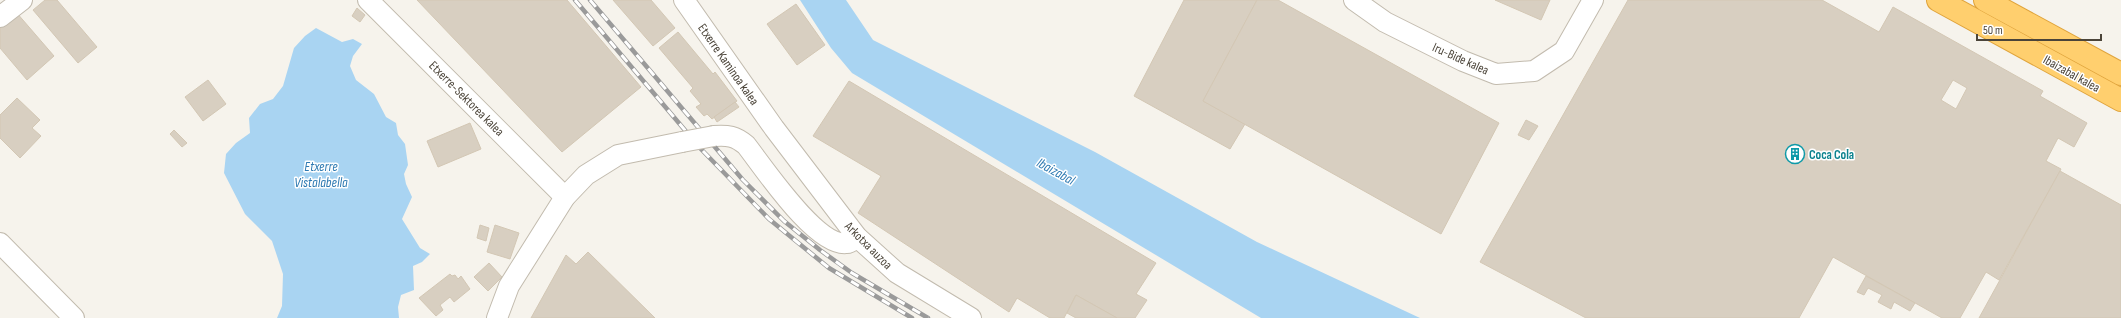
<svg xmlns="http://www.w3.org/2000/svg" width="2121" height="318" viewBox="0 0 2121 318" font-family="'Sofia Sans Condensed',sans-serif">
  <rect width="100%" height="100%" fill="#f6f3ec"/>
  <g fill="#a9d4f2">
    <path d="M 800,0 L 846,0 L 873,40 L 1095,152 L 1257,242 L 1420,318 L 1261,318 L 852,73 L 831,48 Z"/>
    <path d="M 316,28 L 342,42 L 353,39 L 362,44 L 353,56 L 350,66 L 356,80 L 374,94 L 386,117 L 396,123 L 398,135 L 405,144 L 408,165 L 404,174 L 406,184 L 412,197 L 402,219 L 420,248 L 430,254 L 422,262 L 413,266 L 414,290 L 401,295 L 398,307 L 399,318 L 277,318 L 282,306 L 283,274 L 272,241 L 245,214 L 224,173 L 226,154 L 236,143 L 250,133 L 249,118 L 260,104 L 273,99 L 283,86 L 294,48 L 305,36 Z"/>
  </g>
  <g fill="#d8cfc1" stroke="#d3c7b4" fill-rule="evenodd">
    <path d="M 45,0 L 57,0 L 97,47 L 78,63 L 33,10 Z"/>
    <path d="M 417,0 L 567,0 L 641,87 L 562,152 Z"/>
    <path d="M 613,0 L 651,0 L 675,28 L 653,46 Z"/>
    <path d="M 1184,0 L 1257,0 L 1203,101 L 1245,124 L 1230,149 L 1134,96 Z"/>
    <path d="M 1257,0 L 1278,0 L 1499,123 L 1441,234 L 1203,101 Z"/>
    <path d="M 1495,0 L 1550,0 L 1541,20 Z"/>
    <path d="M 1628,0 L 1822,0 L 1879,32 L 1893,7 L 2043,91 L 2040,96 L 2087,123 L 2074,147 L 2058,138 L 2046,161 L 2061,169 L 2060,171 L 1999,280 L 1986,272 L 1960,318 L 1942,318 L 1833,257 L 1799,318 L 1586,318 L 1480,262 ZM 1953,80 L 1967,88 L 1956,109 L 1941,100 Z"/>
    <path d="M 796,4 L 825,45 L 797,65 L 767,24 Z"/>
    <path d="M 357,8 L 365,15 L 360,22 L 352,16 Z"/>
    <path d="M 16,12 L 54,56 L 27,80 L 0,48 L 0,27 Z"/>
    <path d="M 678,32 L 713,74 L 715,72 L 737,101 L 712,119 L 707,114 L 704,116 L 696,107 L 701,104 L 690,91 L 693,88 L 659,48 Z"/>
    <path d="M 208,80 L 226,104 L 203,121 L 185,97 Z"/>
    <path d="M 849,81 L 1156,263 L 1136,294 L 1147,300 L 1135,318 L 1117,318 L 1076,295 L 1064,318 L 1050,318 L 1017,298 L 1009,312 L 858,213 L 881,176 L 813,136 Z"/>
    <path d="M 17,98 L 40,120 L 32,128 L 41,136 L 20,158 L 0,138 L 0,115 Z"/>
    <path d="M 735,102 L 739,107 L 717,122 L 714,117 Z"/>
    <path d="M 1526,120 L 1538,126 L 1529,140 L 1518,135 Z"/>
    <path d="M 470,123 L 481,149 L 438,167 L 427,141 Z"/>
    <path d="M 174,130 L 187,143 L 182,147 L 170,134 Z"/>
    <path d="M 2060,171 L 2121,205 L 2121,318 L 1979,318 Z"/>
    <path d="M 480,225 L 489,228 L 486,241 L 477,238 Z"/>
    <path d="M 495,225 L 519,233 L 510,259 L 487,252 Z"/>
    <path d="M 588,252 L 655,318 L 531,318 L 566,255 L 576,264 Z"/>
    <path d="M 489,263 L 502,277 L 488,291 L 474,277 Z"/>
    <path d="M 450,274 L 452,276 L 455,275 L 458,279 L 461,276 L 470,289 L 454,302 L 450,297 L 440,305 L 443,310 L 436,316 L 419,298 Z"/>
    <path d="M 1866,276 L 1915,303 L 1910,311 L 1894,302 L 1891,309 L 1878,302 L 1882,295 L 1868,288 L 1864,295 L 1857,292 Z"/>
    <path d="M 1076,295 L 1117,318 L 1076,318 L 1067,313 Z"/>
  </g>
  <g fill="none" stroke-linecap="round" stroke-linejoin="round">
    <defs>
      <g id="minor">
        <path d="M 368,0 L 565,197"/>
        <path d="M 684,0 L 774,128 L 857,237 L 897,273 L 971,318"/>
        <path d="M 1354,0 L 1385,22 L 1463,61 L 1496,74 L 1534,71 L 1564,51 L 1593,0"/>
        <path d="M 0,17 L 22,0"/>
        <path d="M 714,136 C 728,135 735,136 746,145 C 764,168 817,248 847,243 C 851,243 854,239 857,237"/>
        <path d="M 0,243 L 74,318"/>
        <path d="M 497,318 L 509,286 L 565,197 L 586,175 L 618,155 L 682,142"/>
      </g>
      <g id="highway">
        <path d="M 1938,0 L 2121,100"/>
        <path d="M 1985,0 L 2121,74"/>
      </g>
    </defs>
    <use href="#minor" stroke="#c2bbae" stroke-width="22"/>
    <use href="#highway" stroke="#e0a43c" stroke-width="24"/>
    <use href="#minor" stroke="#fff" stroke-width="20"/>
    <use href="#highway" stroke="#ffcf6e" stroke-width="22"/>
    <defs>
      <g id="rail">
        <path d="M 575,0 L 700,148 L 769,219 L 829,268 L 912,318"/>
        <path d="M 590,0 L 743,180 L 784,221 L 820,250 L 852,273 L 928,318"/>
      </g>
    </defs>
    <use href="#rail" stroke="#9a9a9a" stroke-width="4.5"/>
    <use href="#rail" stroke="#fff" stroke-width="3" stroke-dasharray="9" stroke-linecap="butt"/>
    <defs>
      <path id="minor-bridge" d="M 682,142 L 714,136"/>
    </defs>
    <use href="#minor-bridge" stroke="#c2bbae" stroke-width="22" stroke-linecap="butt"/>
    <use href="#minor-bridge" stroke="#fff" stroke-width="20"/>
  </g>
  <defs>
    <symbol id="building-ring" viewBox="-11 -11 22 22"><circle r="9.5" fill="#fff" stroke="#0f9aa8" stroke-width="1.5"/><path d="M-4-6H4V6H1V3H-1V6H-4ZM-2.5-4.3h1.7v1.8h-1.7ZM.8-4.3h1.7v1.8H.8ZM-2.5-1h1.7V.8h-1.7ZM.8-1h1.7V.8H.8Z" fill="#0f9aa8"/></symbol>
  </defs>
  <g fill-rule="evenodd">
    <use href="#building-ring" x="1784" y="143" width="22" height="22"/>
  </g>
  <g text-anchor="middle" stroke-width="3" stroke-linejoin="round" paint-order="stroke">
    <g font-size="13" fill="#4b4439" stroke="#fff">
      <text transform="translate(1461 58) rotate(24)" y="5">Iru-Bide kalea</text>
      <text transform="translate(729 64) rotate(55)" y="5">Etxerre Kaminoa kalea</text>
      <text transform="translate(2072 73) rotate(29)" y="5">Ibaizabal kalea</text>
      <text transform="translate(467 98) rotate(45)" y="5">Etxerre-Sektorea kalea</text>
      <text transform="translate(869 245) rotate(45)" y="5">Arkotxa auzoa</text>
    </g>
    <g font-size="13" font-weight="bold" fill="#0d838f" stroke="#fff" text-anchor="start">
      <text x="1809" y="159">Coca Cola</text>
    </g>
    <g font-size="14" font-style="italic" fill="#2e7ab2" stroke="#fff">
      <text x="321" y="171">Etxerre<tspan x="321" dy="16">Vistalabella</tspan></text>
      <text transform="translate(1056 171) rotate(29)" y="5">Ibaizabal</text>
    </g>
  </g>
  <path d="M1977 34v6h124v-6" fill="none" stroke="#4b4439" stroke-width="2"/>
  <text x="1983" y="34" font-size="12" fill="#4b4439" stroke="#ffffff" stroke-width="3" paint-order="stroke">50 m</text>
</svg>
